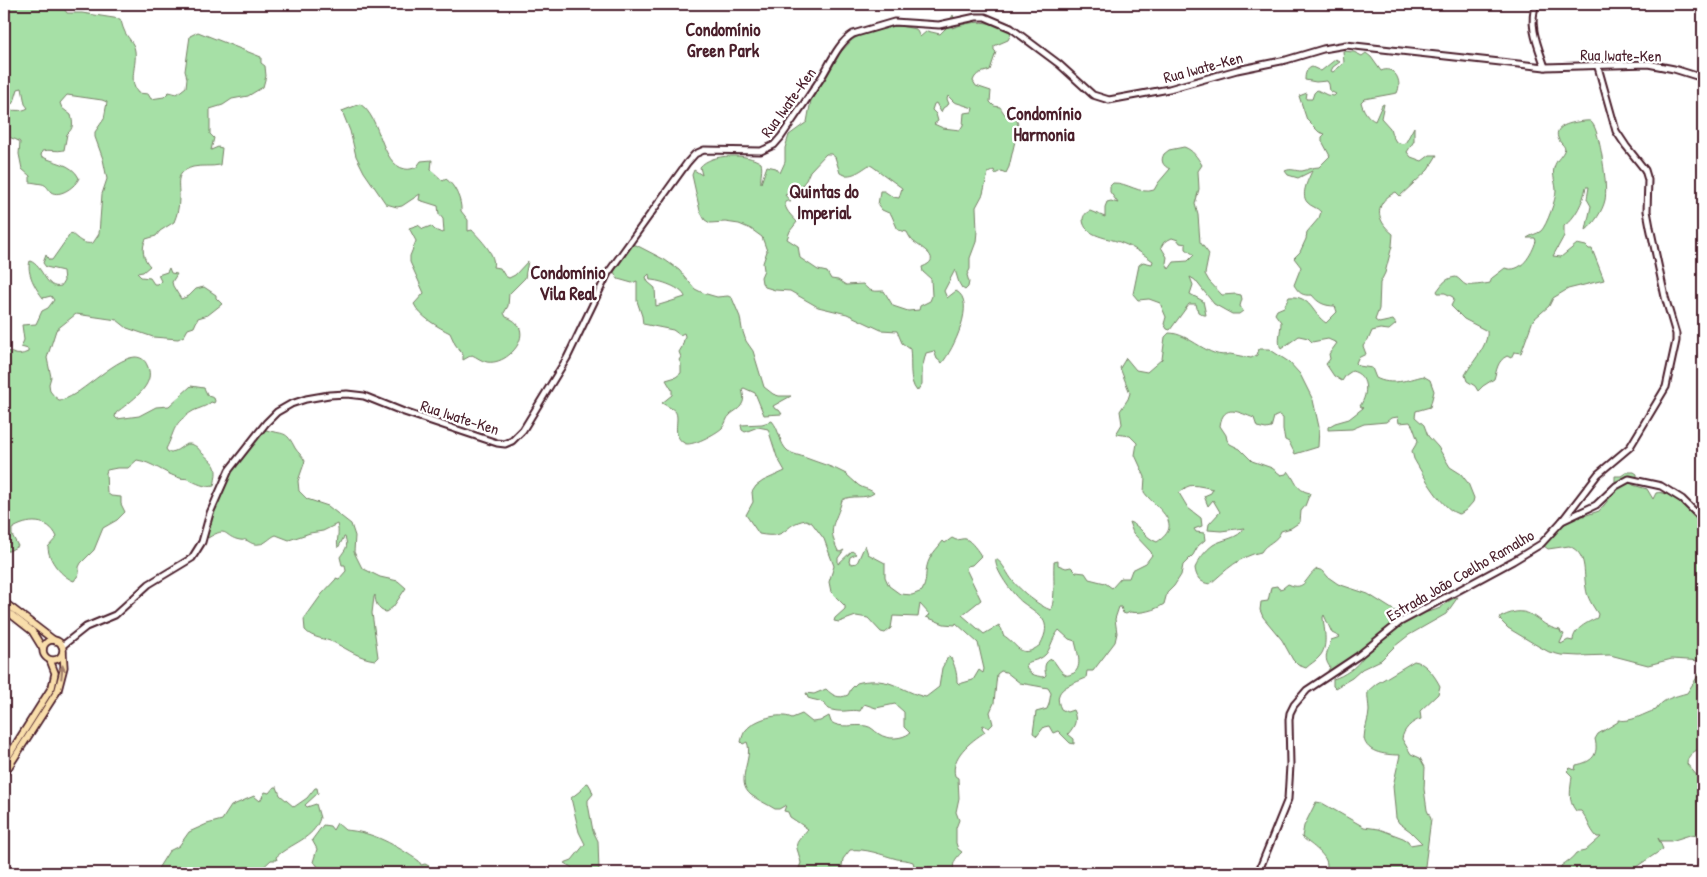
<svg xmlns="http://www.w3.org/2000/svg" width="1707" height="877" viewBox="0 0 1707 877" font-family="'Patrick Hand',sans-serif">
  <rect width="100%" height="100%" fill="#fff"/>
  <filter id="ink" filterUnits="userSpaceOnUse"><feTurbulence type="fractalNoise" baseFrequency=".02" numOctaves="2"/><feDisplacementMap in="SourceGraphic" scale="10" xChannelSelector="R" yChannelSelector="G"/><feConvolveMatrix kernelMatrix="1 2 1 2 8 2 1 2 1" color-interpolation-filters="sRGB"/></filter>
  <g filter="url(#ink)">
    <g fill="#a6e0a6" stroke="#788068" fill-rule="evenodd">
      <path d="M 4,4 L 66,4 L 65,10 L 67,13 L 82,13 L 120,19 C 122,22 122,26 124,30 C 127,38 134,42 135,51 C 137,66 128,80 138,93 L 148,94 L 151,99 L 164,97 L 169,92 L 177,94 L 186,87 L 187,78 L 185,71 L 190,36 L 198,32 L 261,57 L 261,63 L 265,66 L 266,76 L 263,87 L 248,96 L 232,99 L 223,105 L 210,109 L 210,134 L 214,138 L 211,150 L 218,147 L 222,148 L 220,165 C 211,167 202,165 193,167 C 173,173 180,184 179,199 C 179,207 177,215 174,222 L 160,231 L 156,236 L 146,239 C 141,248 143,259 150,266 L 143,272 L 137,273 L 141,277 L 150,278 L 154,284 L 158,284 L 161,281 L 158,275 L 167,272 L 169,268 L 171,273 L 177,274 L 172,282 L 173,286 L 181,299 L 189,296 L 196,289 L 204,287 L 216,295 L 216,298 L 222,304 L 208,315 L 198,318 L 194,327 L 188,329 L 184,336 L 178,339 L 153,337 L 127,328 L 117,320 L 76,314 L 56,330 L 47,358 L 51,377 L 49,384 L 50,391 L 54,396 L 59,400 C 76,401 113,358 135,357 C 141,357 145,360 147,365 C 158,385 129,402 116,413 L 115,417 L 117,419 L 139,416 L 156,407 L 169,406 L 191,386 L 204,388 L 208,396 L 214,398 L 215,401 L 214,403 L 211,402 C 206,407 199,408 193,411 C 172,424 176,429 166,449 L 168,452 C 179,453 182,443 190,444 C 197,445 199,450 203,454 C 217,466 218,467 214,486 C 205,488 196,483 188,479 C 185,478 183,479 180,478 C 165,474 152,462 137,460 L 128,468 L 117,468 L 107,470 L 106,473 L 107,493 L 111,496 L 121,497 L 121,504 L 125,512 L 117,520 L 103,528 L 94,550 L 81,563 L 79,567 L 79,574 L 74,581 C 62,577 48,560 48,547 L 57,537 C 49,518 27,519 12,529 L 12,535 L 18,546 L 9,551 L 4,551 L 4,351 C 13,351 15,358 28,352 L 28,349 L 21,347 L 24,340 L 22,325 L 36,324 L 42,311 L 48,308 L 54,300 L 51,296 L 43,298 C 36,289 26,273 30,261 C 44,266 45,290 61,286 L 64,281 L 63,271 L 46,267 L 43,263 L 46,255 L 49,260 L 52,260 L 71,233 C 78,239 83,245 93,243 L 99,234 L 102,194 L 107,179 L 103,159 L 95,137 L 95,132 L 104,119 L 107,102 L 102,100 L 67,95 L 60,103 L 62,108 L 71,115 C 73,123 74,128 67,134 L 64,150 C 57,152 50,149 42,151 L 41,156 C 53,163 72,163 79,178 C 76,186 60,198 51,192 C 48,189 47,185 42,184 C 38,183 34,183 30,182 L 30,176 L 22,169 L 19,154 L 20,142 C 15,138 7,138 4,134 L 4,117 L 6,112 C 14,108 20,113 28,108 L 25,104 L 22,88 L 18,89 L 15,99 L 12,104 L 4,104 Z"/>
      <path d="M 953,15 L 954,18 L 952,28 C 974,20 990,20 1010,31 L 1011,34 L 1008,40 L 994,46 L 994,50 L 996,52 L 990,70 C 982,73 976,72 973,81 L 976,86 L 991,91 L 990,102 L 994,106 L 1000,107 C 1001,108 1004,114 1005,114 C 1012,118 1018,115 1018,128 L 1009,167 L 1006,173 L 1001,171 L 995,174 L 994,170 L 988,173 L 983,194 L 976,207 L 977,231 L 976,242 L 970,258 L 970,269 L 967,275 L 969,282 L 968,287 L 965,290 L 962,288 L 959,283 L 955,270 L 944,291 L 947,298 L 956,291 C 977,301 953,350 942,363 L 937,359 L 934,351 L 926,353 L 922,369 L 922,384 L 917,391 C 908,381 912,361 910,349 L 902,343 L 897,331 L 881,330 L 847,314 L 818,307 L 790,291 L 775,290 L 765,287 L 762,283 L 761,277 L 764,270 L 763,263 L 767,251 L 762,237 L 751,229 L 739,224 L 725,222 L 710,223 L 705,220 L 700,211 L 692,175 L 694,170 L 702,175 L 700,167 C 711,153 748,153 761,163 C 763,170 760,176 761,183 L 767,166 L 776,168 L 780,173 L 785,162 L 785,148 L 789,135 L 807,122 L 811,100 L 826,78 L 841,52 L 852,40 L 862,34 L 887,27 L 900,26 L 916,29 L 920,37 L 927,31 L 940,34 L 946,28 ZM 948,96 L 954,102 L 973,108 L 972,112 L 964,113 L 963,125 L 960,130 L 943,128 L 934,124 L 938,121 L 936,114 L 932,110 L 934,104 L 936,103 L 941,112 L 943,108 L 949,104 L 947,99 ZM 826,154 L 831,154 L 835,157 L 840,173 C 850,179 860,171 869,165 L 872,166 L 902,188 L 899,198 L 893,197 L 884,191 L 880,191 L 878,205 L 882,210 L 891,214 L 898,230 L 907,232 C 909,236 911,240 914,242 C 923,249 943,259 922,267 L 923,272 L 931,279 L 932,296 L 930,301 L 920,306 L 919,310 L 908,311 L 893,306 L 884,291 C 875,291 870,293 863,284 L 846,285 L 838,280 L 831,279 L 827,272 L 818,270 L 800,258 L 798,246 L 787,239 L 790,231 L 797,222 C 792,216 784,210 785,201 L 791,202 L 785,195 L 799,189 L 806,180 L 810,171 Z"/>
      <path d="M 1343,51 L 1354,52 L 1362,56 L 1366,53 L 1371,57 L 1381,71 C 1394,65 1403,81 1397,93 L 1364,99 L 1361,102 C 1363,110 1368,118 1375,121 L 1382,105 L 1384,104 L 1381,118 L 1390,128 L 1392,135 L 1396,142 L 1403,144 L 1406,142 L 1414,127 L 1414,141 L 1407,152 L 1411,157 L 1422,161 L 1430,155 L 1437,155 L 1428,170 L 1400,196 L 1396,192 C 1374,202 1375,220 1393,234 L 1392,246 L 1385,273 L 1380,283 L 1379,309 L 1375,320 L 1379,323 L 1393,320 L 1396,324 L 1389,330 L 1380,329 L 1372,331 L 1369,338 L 1363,346 L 1366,354 L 1358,358 L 1356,363 L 1359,366 L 1372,368 L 1376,378 C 1391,386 1408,380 1423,376 L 1430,380 L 1434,391 L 1430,407 L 1416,411 L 1415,417 L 1424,425 L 1428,436 L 1438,447 L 1450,467 L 1461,474 L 1468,483 L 1474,498 L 1473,502 L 1466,510 L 1460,514 C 1444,513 1422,473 1414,459 L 1412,451 L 1418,441 L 1413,427 L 1410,422 L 1399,423 L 1398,417 L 1391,418 L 1386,422 L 1364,424 L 1352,429 L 1328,430 L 1328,427 L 1335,423 L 1349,419 L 1363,408 L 1360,406 C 1369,393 1368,375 1352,371 L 1346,375 L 1342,381 L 1334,376 L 1326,364 L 1330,359 L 1329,354 L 1337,343 L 1328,339 L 1312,342 L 1308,338 L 1299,336 L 1281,349 C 1277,340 1281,332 1281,322 L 1275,314 L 1277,310 L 1284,307 L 1289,297 C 1311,295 1312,314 1326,323 L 1337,312 L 1335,306 C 1325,306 1318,303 1312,295 C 1302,296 1299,293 1294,285 L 1301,267 L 1294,258 L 1300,252 L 1306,239 L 1307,232 L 1319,218 L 1321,212 C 1317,207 1311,207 1307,202 C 1300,194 1309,178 1312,171 L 1298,178 L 1288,175 L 1285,171 C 1291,168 1295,171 1302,171 C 1308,170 1312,167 1319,167 L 1330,156 L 1322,141 L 1322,137 L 1325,134 L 1319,132 L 1307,120 L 1299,96 L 1307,93 L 1306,99 L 1312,99 L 1314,93 L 1317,90 L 1327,95 L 1334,96 L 1336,94 L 1330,91 L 1329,84 L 1327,81 L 1316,82 L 1305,80 C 1305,74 1306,69 1312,67 L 1321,71 L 1336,59 L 1340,62 L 1333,67 L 1331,71 L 1333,72 L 1344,63 Z"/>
      <path d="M 360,104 C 382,118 380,164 405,169 C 410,170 412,168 416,168 L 421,161 L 432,160 L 431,170 L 443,181 L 446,179 C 455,185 462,201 461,211 L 468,220 L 468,231 L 472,230 C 480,239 497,255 493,267 L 500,268 L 505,276 L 509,278 L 515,275 L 528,261 L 525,278 L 509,294 L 508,306 L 504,313 L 506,317 C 539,328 510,366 487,362 C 481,361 477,357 472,355 L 463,360 L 463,355 L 455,344 L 450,333 C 438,327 420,317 414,304 L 424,293 L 410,262 L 410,256 L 416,241 L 409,228 L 418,225 L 423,229 L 431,226 L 435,230 L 442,233 L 444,232 L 443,219 L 439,214 L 438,206 L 419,200 L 420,194 L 402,206 L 397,207 L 386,204 L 364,172 L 356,156 L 350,131 L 342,111 Z"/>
      <path d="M 1585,121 C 1588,121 1590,120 1592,123 C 1600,131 1608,188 1605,200 C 1603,210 1594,224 1586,230 L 1591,206 L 1587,199 L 1589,187 L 1586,187 C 1583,202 1576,217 1564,226 L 1564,236 L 1553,256 L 1561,257 L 1577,244 L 1586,246 L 1589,249 L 1592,249 L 1604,280 L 1568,289 L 1553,298 L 1549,306 L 1533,320 L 1521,353 L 1514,352 L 1511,358 L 1507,356 C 1497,361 1497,370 1494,379 L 1483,386 L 1478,391 L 1475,386 L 1467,381 L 1465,375 C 1472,362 1489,345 1487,331 L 1464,319 L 1451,306 L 1454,300 L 1453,297 L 1445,293 L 1438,293 L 1437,291 C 1443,283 1446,278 1456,277 C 1460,279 1462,283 1466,285 C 1469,286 1486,284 1490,283 L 1492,278 L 1505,268 C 1521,274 1532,254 1536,241 L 1535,238 L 1527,238 C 1531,235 1537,234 1541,231 C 1547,225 1556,199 1556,191 C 1556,183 1552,176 1554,168 C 1556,159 1563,156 1565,148 C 1563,144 1559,142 1558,138 C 1553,124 1576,122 1585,121 Z"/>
      <path d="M 1184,147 C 1193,150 1197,157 1202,165 L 1198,171 L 1199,189 L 1195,204 L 1198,215 L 1200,242 L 1209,254 L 1205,274 L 1209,281 L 1222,295 L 1236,294 L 1241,295 L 1242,299 L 1240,306 L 1243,311 L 1239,314 L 1232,314 L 1214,304 L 1195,280 L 1190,277 L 1193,285 L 1190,294 L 1203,301 L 1206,315 L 1204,315 L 1198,312 L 1196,304 L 1189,304 L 1170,330 L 1167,329 L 1164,324 L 1166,317 L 1160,303 L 1149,299 L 1138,300 L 1133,294 L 1139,265 L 1143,262 L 1152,264 L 1153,261 C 1143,254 1133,247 1122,243 C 1111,238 1084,237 1083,220 C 1083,215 1086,213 1090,211 L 1105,217 L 1105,207 L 1107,202 L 1111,201 L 1118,203 L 1110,192 L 1110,186 L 1113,183 C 1127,182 1140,195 1154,190 L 1158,183 L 1170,169 C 1163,166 1160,161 1164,154 L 1169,150 ZM 1172,238 L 1178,240 L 1180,243 L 1186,244 L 1186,249 L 1194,255 L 1188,261 L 1174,262 L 1169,269 L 1166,263 L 1167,257 L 1161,247 L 1164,242 Z"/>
      <path d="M 633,245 L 636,245 L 665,260 L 679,270 L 695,289 L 703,293 L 717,297 L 728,296 L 732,298 L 740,317 L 742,329 L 746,341 L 753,351 L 764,387 L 773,394 L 779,396 L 791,396 L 773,406 L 775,409 L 779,410 L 782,414 L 764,415 L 755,393 L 744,388 L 742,389 C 743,394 745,399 742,404 C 740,409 734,411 730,415 C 726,418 726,424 722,428 C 717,433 690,448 684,443 C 670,434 681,419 675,411 C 672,408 666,406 662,403 L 672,395 L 672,390 L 666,380 L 676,377 L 681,373 L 681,364 L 679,360 L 681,357 L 679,352 L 682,347 L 685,336 L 684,333 L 680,335 L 673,330 L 643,324 L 642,316 L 637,301 L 637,281 L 632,283 L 618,279 L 614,272 L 621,260 ZM 649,274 L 650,280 C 659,280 683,288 685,297 L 656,306 L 655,288 L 648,282 L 646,277 Z"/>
      <path d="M 1169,333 C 1190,333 1209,360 1230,354 L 1251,358 L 1257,355 L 1259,349 L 1269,349 L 1289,362 L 1300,374 L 1313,400 L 1319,427 L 1318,447 L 1295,454 L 1289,442 L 1285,440 L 1283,429 L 1283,418 L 1279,415 L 1274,417 L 1271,428 L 1266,429 L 1257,427 L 1254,418 C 1240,413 1223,402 1220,426 L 1226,435 L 1227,440 L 1230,444 L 1240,449 L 1252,461 L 1272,468 L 1281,475 L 1286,474 L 1288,471 C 1296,480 1295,490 1310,493 L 1305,506 L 1301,511 L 1300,522 L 1291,528 L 1281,531 C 1277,542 1266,543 1261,552 C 1240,556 1226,570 1210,584 C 1200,583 1196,577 1195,568 C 1199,559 1205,551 1213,545 C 1222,539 1239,539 1244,528 L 1221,531 L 1208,530 L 1209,524 L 1220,512 L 1213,500 L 1208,506 L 1204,496 L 1211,493 L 1213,489 C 1208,488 1194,484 1189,486 C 1185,487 1182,491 1179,493 L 1188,508 L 1201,518 L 1202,526 L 1194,529 L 1196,532 L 1204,533 L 1205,540 L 1198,546 L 1193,555 L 1183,565 L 1181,575 L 1174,586 L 1167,593 L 1164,604 C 1156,610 1140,614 1130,612 L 1126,614 L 1123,613 L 1121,607 L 1119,607 L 1115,619 L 1117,633 L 1115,642 L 1093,671 L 1087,671 L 1086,678 C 1071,685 1051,688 1061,709 L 1067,712 L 1073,710 C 1078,720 1075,726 1068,734 L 1074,739 L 1074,744 L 1070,743 L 1058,731 L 1053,733 L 1049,726 L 1044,727 L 1037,736 L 1033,733 L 1036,712 L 1047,709 L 1049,704 L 1051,693 L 1048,688 L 1020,683 L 1006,672 L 1001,671 L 997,674 L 994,703 L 990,712 L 993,724 L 989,728 L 983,725 L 982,728 L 985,732 C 971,741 950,757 955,776 L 958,778 L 959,798 L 956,812 L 959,820 L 956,828 L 956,843 L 958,849 L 962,852 C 955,859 951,864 955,873 L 940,873 C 937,868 934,866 928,867 L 927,873 L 916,873 L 918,869 L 915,869 L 913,862 C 908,860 903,860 897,859 C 882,855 866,848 850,850 L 843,859 L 841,873 L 797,873 L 801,863 C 796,841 792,848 808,829 L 790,817 L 788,812 L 784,811 L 786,805 L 779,809 L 775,809 C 767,804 758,800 751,795 C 734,781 754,759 747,742 L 743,744 L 741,742 C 742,738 743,733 746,730 C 755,719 779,712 792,718 L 802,714 L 812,722 L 820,721 L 829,716 L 831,722 C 841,729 854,724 866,726 C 872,727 874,731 879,734 C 888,740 902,739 910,733 L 904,727 L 904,712 L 895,704 L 876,708 L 864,704 L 860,711 C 851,709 843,713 832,710 C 827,709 827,706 823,703 C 820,700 812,700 808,698 L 806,693 L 814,694 L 826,689 C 833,696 839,699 848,695 L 851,689 L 857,683 C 867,680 882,680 892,684 C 903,688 914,695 926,697 L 939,687 L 942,668 L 948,657 L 951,658 C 955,666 957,673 957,682 L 959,684 L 973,680 L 979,670 L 983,673 L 984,669 L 978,643 L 956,623 L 955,625 L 944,624 L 926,617 L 930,615 L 920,604 L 918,617 L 893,616 L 891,628 L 885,633 L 881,632 L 868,618 L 856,616 L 839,622 L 834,621 L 835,618 L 845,609 L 845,606 L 831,592 L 829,582 L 834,566 L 824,539 L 812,523 L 806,520 C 782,524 790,540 759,534 L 746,515 L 753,502 L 752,492 L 756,486 L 763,481 L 785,471 L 777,457 L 768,429 L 758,427 L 745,432 L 742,430 L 741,425 L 762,424 L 772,421 C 780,430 779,444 788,451 C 794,455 800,455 806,458 C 819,463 834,467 846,474 C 850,477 853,481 857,484 C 862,489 869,488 874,493 C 865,500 852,494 842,500 C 836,524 826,525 838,551 L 840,552 L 844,550 L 838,558 L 838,564 L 852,551 L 856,554 L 850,557 L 849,562 L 852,564 L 857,563 L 865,545 L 868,554 L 885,563 L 885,577 L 889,586 L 900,594 L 912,595 L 922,591 C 927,581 925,576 927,566 C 929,556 937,549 943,541 L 945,543 L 952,538 L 956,540 C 959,540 963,538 966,539 C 971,541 979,552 981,556 L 972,565 L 967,566 L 966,569 L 981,600 L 962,615 L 984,634 L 999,625 L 1002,630 L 1003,635 C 1018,644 1020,661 1040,645 C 1054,620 1039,615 1022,602 C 1014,596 993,568 996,559 C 1004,564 1007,574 1013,581 C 1020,590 1040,607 1051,610 C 1056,595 1053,579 1054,562 L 1058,561 L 1058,565 L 1066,568 L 1071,567 L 1076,572 L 1085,573 L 1089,579 L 1105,583 L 1112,588 L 1121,578 L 1129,578 L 1132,570 L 1146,563 L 1152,555 L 1151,552 L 1133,533 L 1129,522 C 1140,525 1145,538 1157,542 C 1186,523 1155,508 1144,492 L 1145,477 L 1135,455 L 1137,443 L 1130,436 L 1116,434 L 1122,424 L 1120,411 L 1128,399 L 1130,393 L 1120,368 L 1126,358 L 1136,370 L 1147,372 L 1162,359 L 1165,337 ZM 1059,630 L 1069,639 L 1075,641 C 1077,651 1083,666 1074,673 C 1071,674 1068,676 1066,675 C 1060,672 1056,663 1052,659 C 1044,661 1044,668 1046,675 L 1044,677 C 1035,676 1027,674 1026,664 C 1031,660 1039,661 1045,655 C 1050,651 1052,638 1059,630 Z"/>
      <path d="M 266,430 C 284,435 286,430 295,448 C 298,453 302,455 305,461 L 298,481 L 299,491 L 307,499 L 328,506 L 351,524 L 355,536 L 354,552 L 362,568 L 380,577 L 398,581 L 406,588 L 393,607 L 386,612 C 378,611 375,602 375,595 L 374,597 L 372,613 L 378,657 L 375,660 C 359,658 349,650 335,643 C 325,638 313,639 305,630 L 304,619 L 322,594 L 336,579 L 336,578 L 339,579 L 346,571 L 345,565 L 342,565 L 340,557 C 345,549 349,548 345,537 L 344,537 L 338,548 C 336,539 340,534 337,524 L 323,531 L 310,533 L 289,540 L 276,535 C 270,537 266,544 259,544 C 254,545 251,543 248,541 C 241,538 247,541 240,540 C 223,537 229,525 208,538 L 207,537 L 214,505 L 221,497 L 232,471 L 250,446 Z"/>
      <path d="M 1627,472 L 1634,472 L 1637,474 L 1637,478 L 1632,483 L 1633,485 L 1647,489 L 1653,499 L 1656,493 C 1670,489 1695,512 1703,522 L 1703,661 L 1672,659 L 1648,665 L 1610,655 L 1579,656 L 1561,655 L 1549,652 L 1538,646 L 1508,628 L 1500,620 L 1501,617 C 1533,601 1535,626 1560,630 L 1561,633 L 1564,634 L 1560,643 L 1561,644 L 1568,640 L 1573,641 C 1573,629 1588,622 1597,618 L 1598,614 C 1593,606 1587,598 1586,588 C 1583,572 1588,554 1569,546 L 1548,549 L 1544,546 L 1553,533 L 1564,524 L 1574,519 L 1599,511 L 1615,492 L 1615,491 L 1606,494 L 1615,482 L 1615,476 L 1621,476 Z"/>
      <path d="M 1317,569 L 1323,571 L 1328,577 L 1338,584 L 1368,594 L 1395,611 L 1407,614 L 1416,612 L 1419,614 C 1426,612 1434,611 1440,608 C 1446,604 1450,599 1458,597 L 1446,614 L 1409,635 L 1395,646 L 1381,660 L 1362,669 L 1352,678 L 1335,688 L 1333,686 L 1333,679 C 1344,676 1357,667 1363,657 L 1324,675 L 1328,671 L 1330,667 C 1322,657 1329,650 1331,640 L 1340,637 L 1332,633 L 1324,615 L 1323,617 C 1324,630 1329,647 1319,657 C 1316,661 1310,664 1306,668 L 1298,665 L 1293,660 L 1282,640 L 1263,617 L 1260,610 L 1261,602 L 1268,601 L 1271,587 L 1277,586 L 1279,589 L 1283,588 L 1288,584 C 1306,592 1305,577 1317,569 Z"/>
      <path d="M 1414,661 C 1425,662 1435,676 1440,686 L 1438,694 L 1420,711 L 1421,719 C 1412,721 1403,730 1402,739 L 1411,754 L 1420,758 L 1425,767 L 1424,789 L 1427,810 L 1431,819 L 1425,866 L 1422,873 L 1325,873 C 1325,870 1327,868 1327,865 C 1327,854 1308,843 1302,837 L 1304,826 L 1316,802 L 1322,803 L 1364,827 L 1379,829 L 1403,838 L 1408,841 L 1410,845 L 1422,843 L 1410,831 L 1399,823 L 1396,818 L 1393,786 L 1400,755 C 1389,755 1366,754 1364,738 C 1364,729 1369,719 1369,711 C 1369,704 1367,697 1368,691 L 1376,684 Z"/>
      <path d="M 1703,668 L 1703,747 C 1695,751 1687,754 1687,764 L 1699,778 L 1703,787 L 1703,820 L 1700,827 L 1700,836 L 1690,835 L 1671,841 L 1660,841 L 1658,838 L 1663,849 L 1627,873 L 1560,873 L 1561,866 C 1567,861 1572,859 1576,853 L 1585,851 L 1601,837 L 1597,837 C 1589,829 1588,819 1581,811 L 1576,811 C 1567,800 1571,788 1572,776 L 1567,771 L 1570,768 L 1575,770 L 1576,765 C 1592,762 1599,755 1595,739 L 1598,734 L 1618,722 L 1618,720 C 1632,723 1644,713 1656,710 C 1663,698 1674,697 1687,693 Z"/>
      <path d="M 588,783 L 591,788 L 593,794 L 588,800 L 588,804 L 593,831 L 598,841 L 599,871 L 597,873 L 574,873 L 571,867 L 564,863 L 572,860 L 585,844 L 579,832 L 571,798 L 580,791 L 585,784 Z"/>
      <path d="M 274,787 L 277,787 L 280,795 L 294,807 L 307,798 L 315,788 L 317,788 L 318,793 L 305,805 L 307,807 L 316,804 L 320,818 C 314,839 291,843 276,857 L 277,860 L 271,860 L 257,873 L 149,873 L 157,870 L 169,851 L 179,846 L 189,832 L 207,824 L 222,820 L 231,806 L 254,796 L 260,801 L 265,792 L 269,793 Z"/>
      <path d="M 337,823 L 345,830 C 374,832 395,845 419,861 L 421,865 L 425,864 L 429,866 L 433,872 L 441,870 L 446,873 L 322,873 L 316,864 L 313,862 L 317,849 L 312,840 L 323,825 L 330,826 L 333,830 Z"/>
    </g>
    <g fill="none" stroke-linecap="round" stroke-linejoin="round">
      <defs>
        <g id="secondary">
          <path d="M 1536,4 C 1528,25 1538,46 1545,67"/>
          <path d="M 1562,521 L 1596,505 L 1616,486 L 1629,479 L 1661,486 L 1682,499 L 1703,520"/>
          <path d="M 62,646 L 86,627 L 115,615 L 149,584 L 192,558 L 202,542 L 210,513 L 229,470 L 266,423 L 277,412 L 291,404 L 306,399 L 329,395 L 347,394 L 364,396 L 404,412 L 497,443 L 505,444 L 512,441 L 523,430 L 567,358 L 608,273 L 687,163 L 695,154 L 704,150 L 761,151 L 774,145 L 781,137 C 794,118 808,98 821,78 C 830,64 838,43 853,34 L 894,22 L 939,25 L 976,17 L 985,17 L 1011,28 L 1059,64 L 1093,95 L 1109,100 L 1169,89 L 1237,70 L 1286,60 L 1323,49 L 1346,45 L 1545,67 L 1648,64 L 1674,69 L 1703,78"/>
          <path d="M 1258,873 L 1288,799 L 1290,765 L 1289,720 L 1290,713 L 1294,705 L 1307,690 L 1358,656 L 1400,622 L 1513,561 L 1541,544 L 1562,521 L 1598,474 L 1630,447 L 1666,387 L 1676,341 L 1676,334 L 1665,297 L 1650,227 L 1647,211 L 1648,180 L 1645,170 L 1626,146 L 1616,131 L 1598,67"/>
        </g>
        <g id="primary">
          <path d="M 4,602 L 55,641"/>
          <path d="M 4,609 L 32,631 L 43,649"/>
          <circle cx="53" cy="650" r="10"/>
          <path d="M 4,763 L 52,687 L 55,673 L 50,660"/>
          <path d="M 4,774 L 58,690 L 64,667 L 63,652"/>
        </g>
      </defs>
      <use href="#secondary" stroke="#4a1f2b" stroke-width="9"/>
      <use href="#primary" stroke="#4a1f2b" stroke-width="9"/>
      <use href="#secondary" stroke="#fff" stroke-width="5"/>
      <use href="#primary" stroke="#f9deab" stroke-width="5.5"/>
    </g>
    <defs><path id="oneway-solid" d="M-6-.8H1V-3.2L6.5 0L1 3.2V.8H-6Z" transform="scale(1.25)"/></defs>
    <use fill="#a27e6b" href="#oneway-solid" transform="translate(62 672) rotate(-84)"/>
  </g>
  <g text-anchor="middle" stroke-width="4.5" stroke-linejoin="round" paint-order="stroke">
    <g font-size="16" fill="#4a1f2b" stroke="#fff">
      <text transform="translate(1621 55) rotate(1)" y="6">Rua Iwate-Ken</text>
      <text transform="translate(1203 67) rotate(-15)" y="6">Rua Iwate-Ken</text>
      <text transform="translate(788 102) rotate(-54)" y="6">Rua Iwate-Ken</text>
      <text transform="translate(460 417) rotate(18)" y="6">Rua Iwate-Ken</text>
      <text transform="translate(1460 575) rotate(-30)" y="6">Estrada João Coelho Ramalho</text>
    </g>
    <g font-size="18" font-weight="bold" fill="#4a1f2b" stroke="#fff">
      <text x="723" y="36">Condomínio<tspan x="723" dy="21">Green Park</tspan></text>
      <text x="1044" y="120">Condomínio<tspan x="1044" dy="21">Harmonia</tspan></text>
      <text x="824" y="198">Quintas do<tspan x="824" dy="21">Imperial</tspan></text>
      <text x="568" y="279">Condomínio<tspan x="568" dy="21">Vila Real</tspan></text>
    </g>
  </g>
  <rect width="1707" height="877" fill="none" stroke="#fff" stroke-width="20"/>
  <rect x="10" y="10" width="1687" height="857" fill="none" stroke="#4a1f2b" stroke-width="2" filter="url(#ink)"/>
</svg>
